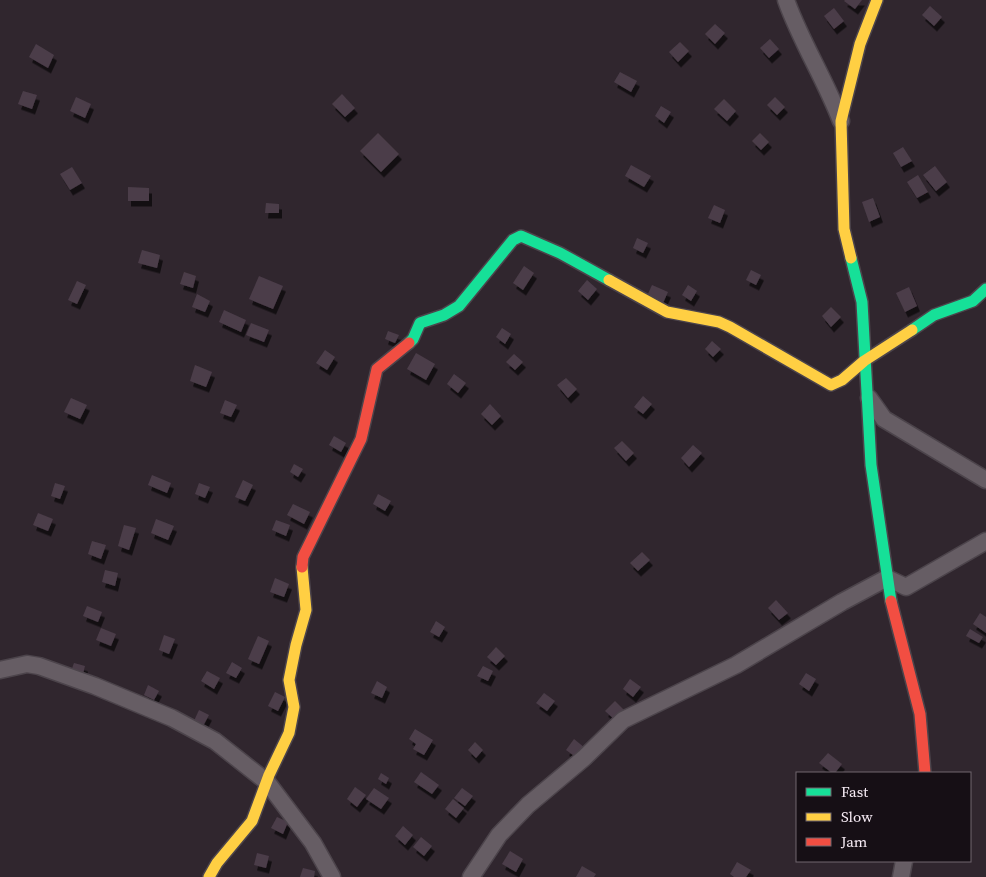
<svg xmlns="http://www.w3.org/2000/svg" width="986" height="877" viewBox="0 0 986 877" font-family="'Source Serif 4',serif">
  <defs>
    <filter id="shadow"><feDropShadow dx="3" dy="5.5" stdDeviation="0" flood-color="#0009"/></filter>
  </defs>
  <rect width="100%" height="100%" fill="#30262e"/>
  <g fill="#4b3d49" filter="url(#shadow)">
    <path d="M 845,0 L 862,0 L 855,9 L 844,1 Z"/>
    <path d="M 930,6 L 942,17 L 934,26 L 922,15 Z"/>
    <path d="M 834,8 L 844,21 L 834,29 L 824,16 Z"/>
    <path d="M 715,24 L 725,33 L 715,44 L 705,34 Z"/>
    <path d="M 770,39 L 779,49 L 769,58 L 760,48 Z"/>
    <path d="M 680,42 L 689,51 L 678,62 L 669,52 Z"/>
    <path d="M 36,44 L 54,55 L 48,68 L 29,57 Z"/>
    <path d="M 620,72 L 637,81 L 631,92 L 614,82 Z"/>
    <path d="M 23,91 L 37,95 L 32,109 L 18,104 Z"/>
    <path d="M 342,94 L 355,108 L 345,117 L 332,104 Z"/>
    <path d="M 76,97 L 91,104 L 85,118 L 70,111 Z"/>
    <path d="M 775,97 L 785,107 L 777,115 L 767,105 Z"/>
    <path d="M 724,99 L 736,111 L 727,121 L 714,109 Z"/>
    <path d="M 661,106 L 671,112 L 664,123 L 655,116 Z"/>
    <path d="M 378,133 L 399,154 L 381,172 L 360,151 Z"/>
    <path d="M 760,133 L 769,142 L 761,150 L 752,141 Z"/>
    <path d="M 903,147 L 912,161 L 901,167 L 893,153 Z"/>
    <path d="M 631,165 L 651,176 L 644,187 L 625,176 Z"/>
    <path d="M 935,166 L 947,182 L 936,191 L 923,175 Z"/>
    <path d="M 72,167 L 82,183 L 70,190 L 60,174 Z"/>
    <path d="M 918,175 L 928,192 L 917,198 L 907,182 Z"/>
    <path d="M 128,187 L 149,188 L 149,201 L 128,201 Z"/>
    <path d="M 873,198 L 880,217 L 869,222 L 862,202 Z"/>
    <path d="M 266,203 L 279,204 L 279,213 L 265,213 Z"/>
    <path d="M 714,205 L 725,210 L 720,223 L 708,218 Z"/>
    <path d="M 637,238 L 648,243 L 643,253 L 633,248 Z"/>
    <path d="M 142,250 L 160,255 L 157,268 L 138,263 Z"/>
    <path d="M 524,266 L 534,273 L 523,290 L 513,283 Z"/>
    <path d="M 751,270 L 761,275 L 756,285 L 746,280 Z"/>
    <path d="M 184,272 L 196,276 L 193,288 L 180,284 Z"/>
    <path d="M 259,276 L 283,286 L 273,309 L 249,299 Z"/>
    <path d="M 587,280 L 597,289 L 588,300 L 578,291 Z"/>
    <path d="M 77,281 L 86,285 L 77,304 L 68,300 Z"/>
    <path d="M 652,285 L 668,292 L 663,303 L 647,296 Z"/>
    <path d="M 688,285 L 697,291 L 691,301 L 682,295 Z"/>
    <path d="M 909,287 L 917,306 L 905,312 L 896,293 Z"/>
    <path d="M 197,294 L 210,301 L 205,312 L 192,307 Z"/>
    <path d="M 831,307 L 841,317 L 831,327 L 822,316 Z"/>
    <path d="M 224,310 L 246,320 L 241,332 L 219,322 Z"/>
    <path d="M 251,323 L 269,330 L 264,342 L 246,335 Z"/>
    <path d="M 502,328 L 511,334 L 505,344 L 496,337 Z"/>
    <path d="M 388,331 L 399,335 L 395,343 L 385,339 Z"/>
    <path d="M 712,341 L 721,349 L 713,357 L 705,349 Z"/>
    <path d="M 325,350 L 335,357 L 327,370 L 316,363 Z"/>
    <path d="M 416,353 L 435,364 L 426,380 L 407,369 Z"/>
    <path d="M 514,354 L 523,362 L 515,370 L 506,362 Z"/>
    <path d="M 195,365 L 212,372 L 206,387 L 190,381 Z"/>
    <path d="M 454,374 L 466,383 L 458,393 L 447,384 Z"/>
    <path d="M 566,378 L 577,389 L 568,398 L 557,385 Z"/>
    <path d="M 643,396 L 652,404 L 643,414 L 634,407 Z"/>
    <path d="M 71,398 L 87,405 L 80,419 L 64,412 Z"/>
    <path d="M 225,400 L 237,405 L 231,417 L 220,413 Z"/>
    <path d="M 490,404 L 501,416 L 492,425 L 481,414 Z"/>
    <path d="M 334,436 L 346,443 L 341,452 L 329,445 Z"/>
    <path d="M 622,441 L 634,453 L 626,461 L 614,448 Z"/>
    <path d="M 693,445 L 702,453 L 689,467 L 681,458 Z"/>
    <path d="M 294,464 L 303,469 L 298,477 L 290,472 Z"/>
    <path d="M 152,475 L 171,483 L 167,493 L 148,485 Z"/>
    <path d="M 243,480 L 253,485 L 245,501 L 235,497 Z"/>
    <path d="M 55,483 L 65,486 L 60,499 L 51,496 Z"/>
    <path d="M 199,483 L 210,487 L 205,498 L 195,494 Z"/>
    <path d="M 378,494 L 391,501 L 385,511 L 373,504 Z"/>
    <path d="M 293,504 L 310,512 L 304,524 L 287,515 Z"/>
    <path d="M 38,513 L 53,519 L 48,531 L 33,525 Z"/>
    <path d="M 156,519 L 174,526 L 168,540 L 151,533 Z"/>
    <path d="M 276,520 L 290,525 L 286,536 L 272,530 Z"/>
    <path d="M 124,525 L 136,528 L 129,550 L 118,546 Z"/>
    <path d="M 92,541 L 106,545 L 101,559 L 88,554 Z"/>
    <path d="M 642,552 L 650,560 L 638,571 L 630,563 Z"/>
    <path d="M 105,570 L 118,573 L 115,586 L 102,582 Z"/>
    <path d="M 275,578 L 289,584 L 284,597 L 270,592 Z"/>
    <path d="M 776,600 L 788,613 L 779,620 L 768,608 Z"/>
    <path d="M 87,606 L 102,612 L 98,622 L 83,616 Z"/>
    <path d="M 980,613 L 986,617 L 986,633 L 973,624 Z"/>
    <path d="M 436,621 L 445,627 L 439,637 L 430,632 Z"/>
    <path d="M 101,628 L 116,634 L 111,646 L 96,640 Z"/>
    <path d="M 970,629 L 983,637 L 979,643 L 966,636 Z"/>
    <path d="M 164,635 L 175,639 L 169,654 L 159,650 Z"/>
    <path d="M 258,636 L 269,641 L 259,664 L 248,659 Z"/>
    <path d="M 496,647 L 505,656 L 496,665 L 487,657 Z"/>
    <path d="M 232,662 L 242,668 L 236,678 L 226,673 Z"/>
    <path d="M 74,663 L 85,666 L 82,678 L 70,674 Z"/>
    <path d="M 483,666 L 493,671 L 488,681 L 477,676 Z"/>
    <path d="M 207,671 L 220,678 L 214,689 L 201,681 Z"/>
    <path d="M 806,673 L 816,679 L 809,691 L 799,684 Z"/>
    <path d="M 630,679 L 641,687 L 633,697 L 623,689 Z"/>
    <path d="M 377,681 L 387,687 L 382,698 L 371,693 Z"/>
    <path d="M 148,685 L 159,691 L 154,700 L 144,695 Z"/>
    <path d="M 275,692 L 285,697 L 278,711 L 268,706 Z"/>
    <path d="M 544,693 L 555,701 L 547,711 L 536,703 Z"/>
    <path d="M 615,701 L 624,710 L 615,720 L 605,711 Z"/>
    <path d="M 199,710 L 209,715 L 202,728 L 193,723 Z"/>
    <path d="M 415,729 L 433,740 L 424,755 L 413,749 L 416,744 L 409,739 Z"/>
    <path d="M 574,739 L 585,748 L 577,758 L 566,750 Z"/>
    <path d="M 475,742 L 483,750 L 476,758 L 468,750 Z"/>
    <path d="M 828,753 L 842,764 L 835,773 L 832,773 L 819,763 Z"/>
    <path d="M 421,772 L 439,785 L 432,794 L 414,782 Z"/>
    <path d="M 381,773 L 389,778 L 386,784 L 378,779 Z"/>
    <path d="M 355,787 L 366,795 L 357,807 L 347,799 Z"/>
    <path d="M 374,788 L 389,798 L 381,809 L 366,799 Z"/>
    <path d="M 462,788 L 473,796 L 465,806 L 454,798 Z"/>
    <path d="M 453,799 L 464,808 L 456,818 L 445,809 Z"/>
    <path d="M 277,817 L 288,822 L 283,834 L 271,828 Z"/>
    <path d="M 403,826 L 413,835 L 405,845 L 395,836 Z"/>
    <path d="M 421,837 L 432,846 L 424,856 L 413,847 Z"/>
    <path d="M 510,851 L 523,859 L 516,872 L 502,864 Z"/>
    <path d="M 257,853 L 269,856 L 266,868 L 254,865 Z"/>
    <path d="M 737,862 L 751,870 L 746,877 L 734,877 L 730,874 Z"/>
    <path d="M 582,866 L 596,874 L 594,877 L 576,877 Z"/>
    <path d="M 303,868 L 315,871 L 314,877 L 300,877 Z"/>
  </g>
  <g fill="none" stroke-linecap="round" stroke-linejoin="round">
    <defs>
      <g id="street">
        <path d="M 786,0 C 801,42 825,79 841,121"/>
        <path d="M 869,398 L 884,419 L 986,480"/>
        <path d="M 0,670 L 27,664 L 39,666 L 95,686 L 172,718 L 215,741 L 267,782 L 313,843 L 332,877"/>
        <path d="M 471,877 L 499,835 L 528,805 L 584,758 L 623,720 L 736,665 L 842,602 L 887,578 L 906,587 L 986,541"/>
        <path d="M 901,877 L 904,861"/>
      </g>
      <g id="fast">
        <path d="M 851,258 L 862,302 L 871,465 L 891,601"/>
        <path d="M 912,330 L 934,315 L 973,301 L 986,289"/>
        <path d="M 409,343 L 413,339 L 420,323 L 444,315 L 459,306 L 513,240 L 521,236 L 560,253 L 609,280"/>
      </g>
      <g id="slow">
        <path d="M 851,258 L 844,229 L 841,121 L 860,44 L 877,0"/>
        <path d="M 609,280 L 667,312 L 719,322 L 730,327 L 831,385 L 842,380 L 864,361 L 912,330"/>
        <path d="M 209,877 L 217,863 L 252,821 L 269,775 L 289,733 L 294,707 L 289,680 L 296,645 L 306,610 L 302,567"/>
      </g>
      <g id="jam">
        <path d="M 302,567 L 303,557 L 361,439 L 377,369 L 409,343"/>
        <path d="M 891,601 L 920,714 L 925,773"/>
      </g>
    </defs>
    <use href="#street" stroke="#4c444b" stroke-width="19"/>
    <use href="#fast" stroke="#4c444b" stroke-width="14"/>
    <use href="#slow" stroke="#4c444b" stroke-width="14"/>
    <use href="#jam" stroke="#4c444b" stroke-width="14"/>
    <use href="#street" stroke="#665d64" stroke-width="16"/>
    <use href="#fast" stroke="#16e098" stroke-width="11"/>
    <use href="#slow" stroke="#ffcf43" stroke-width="11"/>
    <use href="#jam" stroke="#f24e42" stroke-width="11"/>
  </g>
  <rect x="796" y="772" width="175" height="90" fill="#160f15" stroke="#70676f"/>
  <rect x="806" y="788" width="25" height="8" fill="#16e098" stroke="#70676f"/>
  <text x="841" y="797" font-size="15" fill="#f7ecf5">Fast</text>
  <rect x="806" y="813" width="25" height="8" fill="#ffcf43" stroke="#70676f"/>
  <text x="841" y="822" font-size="15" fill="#f7ecf5">Slow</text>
  <rect x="806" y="838" width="25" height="8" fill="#f24e42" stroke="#70676f"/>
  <text x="841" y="847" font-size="15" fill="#f7ecf5">Jam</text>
</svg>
